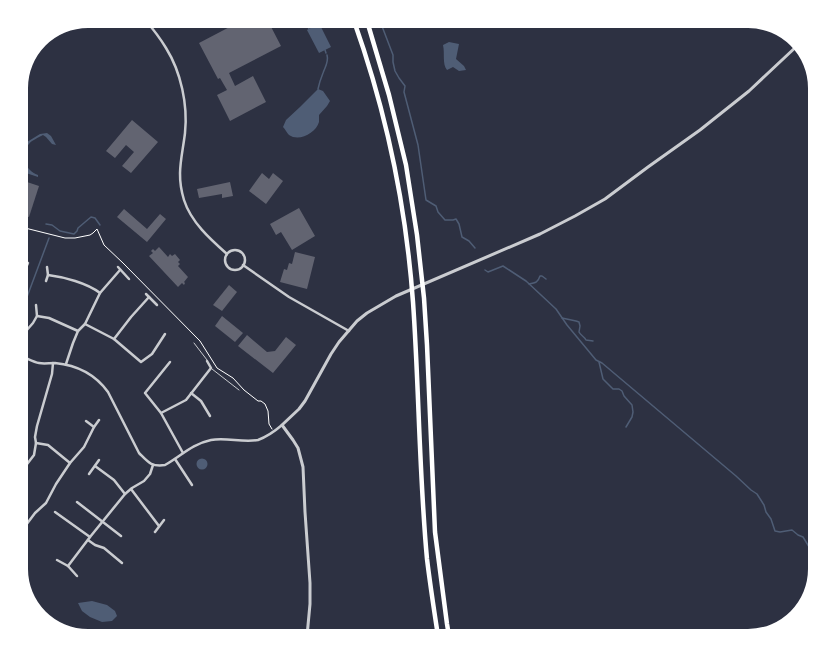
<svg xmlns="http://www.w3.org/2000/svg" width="836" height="657" viewBox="0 0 836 657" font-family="Merriweather,serif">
  <rect width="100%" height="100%" fill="#2d3142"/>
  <g fill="#4f5d75">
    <path d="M 319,23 L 331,47 L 319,53 L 307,30 Z"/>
    <path d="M 449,42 L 459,44 L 456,59 L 464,66 L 466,70 L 459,71 L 453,67 L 447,70 C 442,64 445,53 443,45 Z"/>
    <path d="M 318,89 L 323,91 L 330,101 L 327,106 L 319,115 C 319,116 319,121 319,122 C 316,133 299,142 289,135 C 287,133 285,129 283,127 L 286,120 L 300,107 Z"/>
    <path d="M 47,133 L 51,136 L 56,145 L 52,144 L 46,137 L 43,135 C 38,138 32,140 29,144 C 18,155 25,170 38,175 L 38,177 L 26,173 L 21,161 L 21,138 L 27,142 L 40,134 Z"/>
    <circle cx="202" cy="464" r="5.5"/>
    <path d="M 92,601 L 107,605 L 115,611 L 117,616 L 112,621 L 102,622 L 90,617 L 82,611 L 78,603 Z"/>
  </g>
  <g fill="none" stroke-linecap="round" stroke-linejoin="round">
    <g stroke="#4f5d75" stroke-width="1.5">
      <path d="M 305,21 L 309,29"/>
      <path d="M 380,21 L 393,55 L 393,62 L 395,71 L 399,78 L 405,86 L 404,92 L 418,145 L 426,200 L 436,206 L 438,212 L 445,220 L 453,220 L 456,219 L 459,224 L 462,237 L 469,241 L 475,248"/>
      <path d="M 325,50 L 326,53"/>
      <path d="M 318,89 C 319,84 321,78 323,73 C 325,67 329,62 327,55"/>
      <path d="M 46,224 L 52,225 L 60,231 L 74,234 L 77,231 L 78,228 L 91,217 L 95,218 L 100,225"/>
      <path d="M 485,270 L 488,272 L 503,266 L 526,281 L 556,309 L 567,325 L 596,360 L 602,363 L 736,476 L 751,490 L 757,494 L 764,505 L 766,512 L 771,519 L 775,531 L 780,532 L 792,530 L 798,535 L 803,537 L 811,550 L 815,554"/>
      <path d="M 529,284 C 536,283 538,282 540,276 L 542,276 L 546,279"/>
      <path d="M 21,313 L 49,238"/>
      <path d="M 562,318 L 576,321 L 579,322 L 580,326 L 579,332 C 581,336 584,336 586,340 L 593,341"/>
      <path d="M 599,362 L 603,379 L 613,389 L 619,389 L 622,391 L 624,396 L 632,405 L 633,412 L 632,417 L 626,427"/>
    </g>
  </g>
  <g fill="#626471">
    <path d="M 241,21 L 268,21 L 281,46 L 229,73 L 235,86 L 253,76 L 266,102 L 230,121 L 217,95 L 227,90 L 220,78 L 218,79 L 199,43 Z"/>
    <path d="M 132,120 L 158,142 L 131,173 L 122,166 L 134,152 L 126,145 L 115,158 L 106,151 Z"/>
    <path d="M 262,173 L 269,179 L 273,173 L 283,181 L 266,204 L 249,191 Z"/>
    <path d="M 21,180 L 39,186 L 29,217 L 21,215 Z"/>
    <path d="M 230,182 L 233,196 L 222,198 L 222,194 L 199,198 L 197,189 Z"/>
    <path d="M 299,208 L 315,236 L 292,250 L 281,232 L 276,235 L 270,224 Z"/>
    <path d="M 124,209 L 147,229 L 160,214 L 166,219 L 147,242 L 117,217 Z"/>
    <path d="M 159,247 L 168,257 L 170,254 L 172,256 L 175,254 L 180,260 L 178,262 L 180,264 L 178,266 L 188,277 L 184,282 L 185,283 L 184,285 L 182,283 L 178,287 L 149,256 L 153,253 L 151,251 L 153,249 L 155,251 Z"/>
    <path d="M 295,252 L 315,257 L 307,289 L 280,282 L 284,269 L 287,270 L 289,263 L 292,264 Z"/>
    <path d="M 229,285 L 237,292 L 222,311 L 213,305 Z"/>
    <path d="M 222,316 L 243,333 L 235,342 L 215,326 Z"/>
    <path d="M 247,335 L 267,352 L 275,351 L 286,337 L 296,345 L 273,373 L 238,346 Z"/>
  </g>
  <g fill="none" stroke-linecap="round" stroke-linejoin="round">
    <path stroke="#fff" stroke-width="1" d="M 21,227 L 65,238 L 75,238 L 90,235 L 93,233 L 97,229 L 104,245 L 123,263 L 200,341 L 217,368 L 233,378 L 244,390 L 258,401 L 261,401 L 265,404 L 268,411 L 269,424 L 272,429"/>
    <g stroke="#caccd0" stroke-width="1">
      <path d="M 194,343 L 207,360"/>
      <path d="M 212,369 L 239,390"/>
    </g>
    <g stroke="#caccd0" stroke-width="2.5">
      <path d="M 146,21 C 153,29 160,38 166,48 C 181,72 188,105 185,133 C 182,158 176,174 184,200 C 191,222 210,239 227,254"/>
      <circle cx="235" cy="260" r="10"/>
      <path d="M 243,265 L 289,297 L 349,331"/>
      <path d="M 118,267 L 129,279"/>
      <path d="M 48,275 C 64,277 87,283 100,293"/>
      <path d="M 21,279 L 28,263"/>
      <path d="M 46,281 L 48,275 L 47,267"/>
      <path d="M 146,294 L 157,305"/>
      <path d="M 37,316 L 49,318 L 78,331"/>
      <path d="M 85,324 L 114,339 L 141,362 L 152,354 L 165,334"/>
      <path d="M 26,331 L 33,323 L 37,316 L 36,305"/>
      <path d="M 114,339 L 131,317 L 149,297"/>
      <path d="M 21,356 C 27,358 33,362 39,363 C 44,364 49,363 55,363 C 76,365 95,374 108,392 L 139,453 C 148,462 151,467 165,465 C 181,456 192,444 211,440 C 226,437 243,443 258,440 C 266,437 275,431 282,425"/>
      <path d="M 170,362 L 145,393 L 161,413 L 183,453"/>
      <path d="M 66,364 L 73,343 L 78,331 L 85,324 L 100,293 L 120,270"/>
      <path d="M 191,393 L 201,401 L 210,416"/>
      <path d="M 161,413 L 186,400 L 211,368 L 207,361"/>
      <path d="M 86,421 L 94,427"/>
      <path d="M 36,443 L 48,445 L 70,463"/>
      <path d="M 175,459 L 192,485"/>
      <path d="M 95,466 L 114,480 L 125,494"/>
      <path d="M 21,472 L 34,455 L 36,443 L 35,437 L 37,426 L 52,374 L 53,363"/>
      <path d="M 89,474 L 99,460"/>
      <path d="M 131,489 L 159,526"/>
      <path d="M 77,502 L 121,536"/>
      <path d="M 55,512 L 90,537"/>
      <path d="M 21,527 L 26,525 L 35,513 L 46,503 L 56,484 L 70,463 L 84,447 L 94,427 L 99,420"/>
      <path d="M 155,532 L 164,520"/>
      <path d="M 88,540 L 95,545 L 104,548 L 122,563"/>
      <path d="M 57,560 L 68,566 L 77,576"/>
      <path d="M 68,566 L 90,537 L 125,494 L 132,488 L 144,481 L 150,474 L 153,465"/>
    </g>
    <path stroke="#caccd0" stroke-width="3" d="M 307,636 L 310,604 L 310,583 L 305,512 L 303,467 L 298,448 L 293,440 L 282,425 L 299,409 L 305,401 L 331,354 L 339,342 L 357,321 L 367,313 L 396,296 L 540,234 L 575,216 L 605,199 L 648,167 L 700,130 L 749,91 L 798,45"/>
    <g stroke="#fff" stroke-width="4.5">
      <path d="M 354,21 C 386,111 406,206 413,302 C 419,387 419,473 427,559 C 430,584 434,610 438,636"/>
      <path d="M 367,21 L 389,95 L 406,165 L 417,235 L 424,298 L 427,345 L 435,532 L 447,624 L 449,636"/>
    </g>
  </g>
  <path d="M0 0H836V657H0ZM88 28H748A60 60 0 0 1 808 88V569A60 60 0 0 1 748 629H88A60 60 0 0 1 28 569V88A60 60 0 0 1 88 28Z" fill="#fff" fill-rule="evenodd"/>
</svg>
